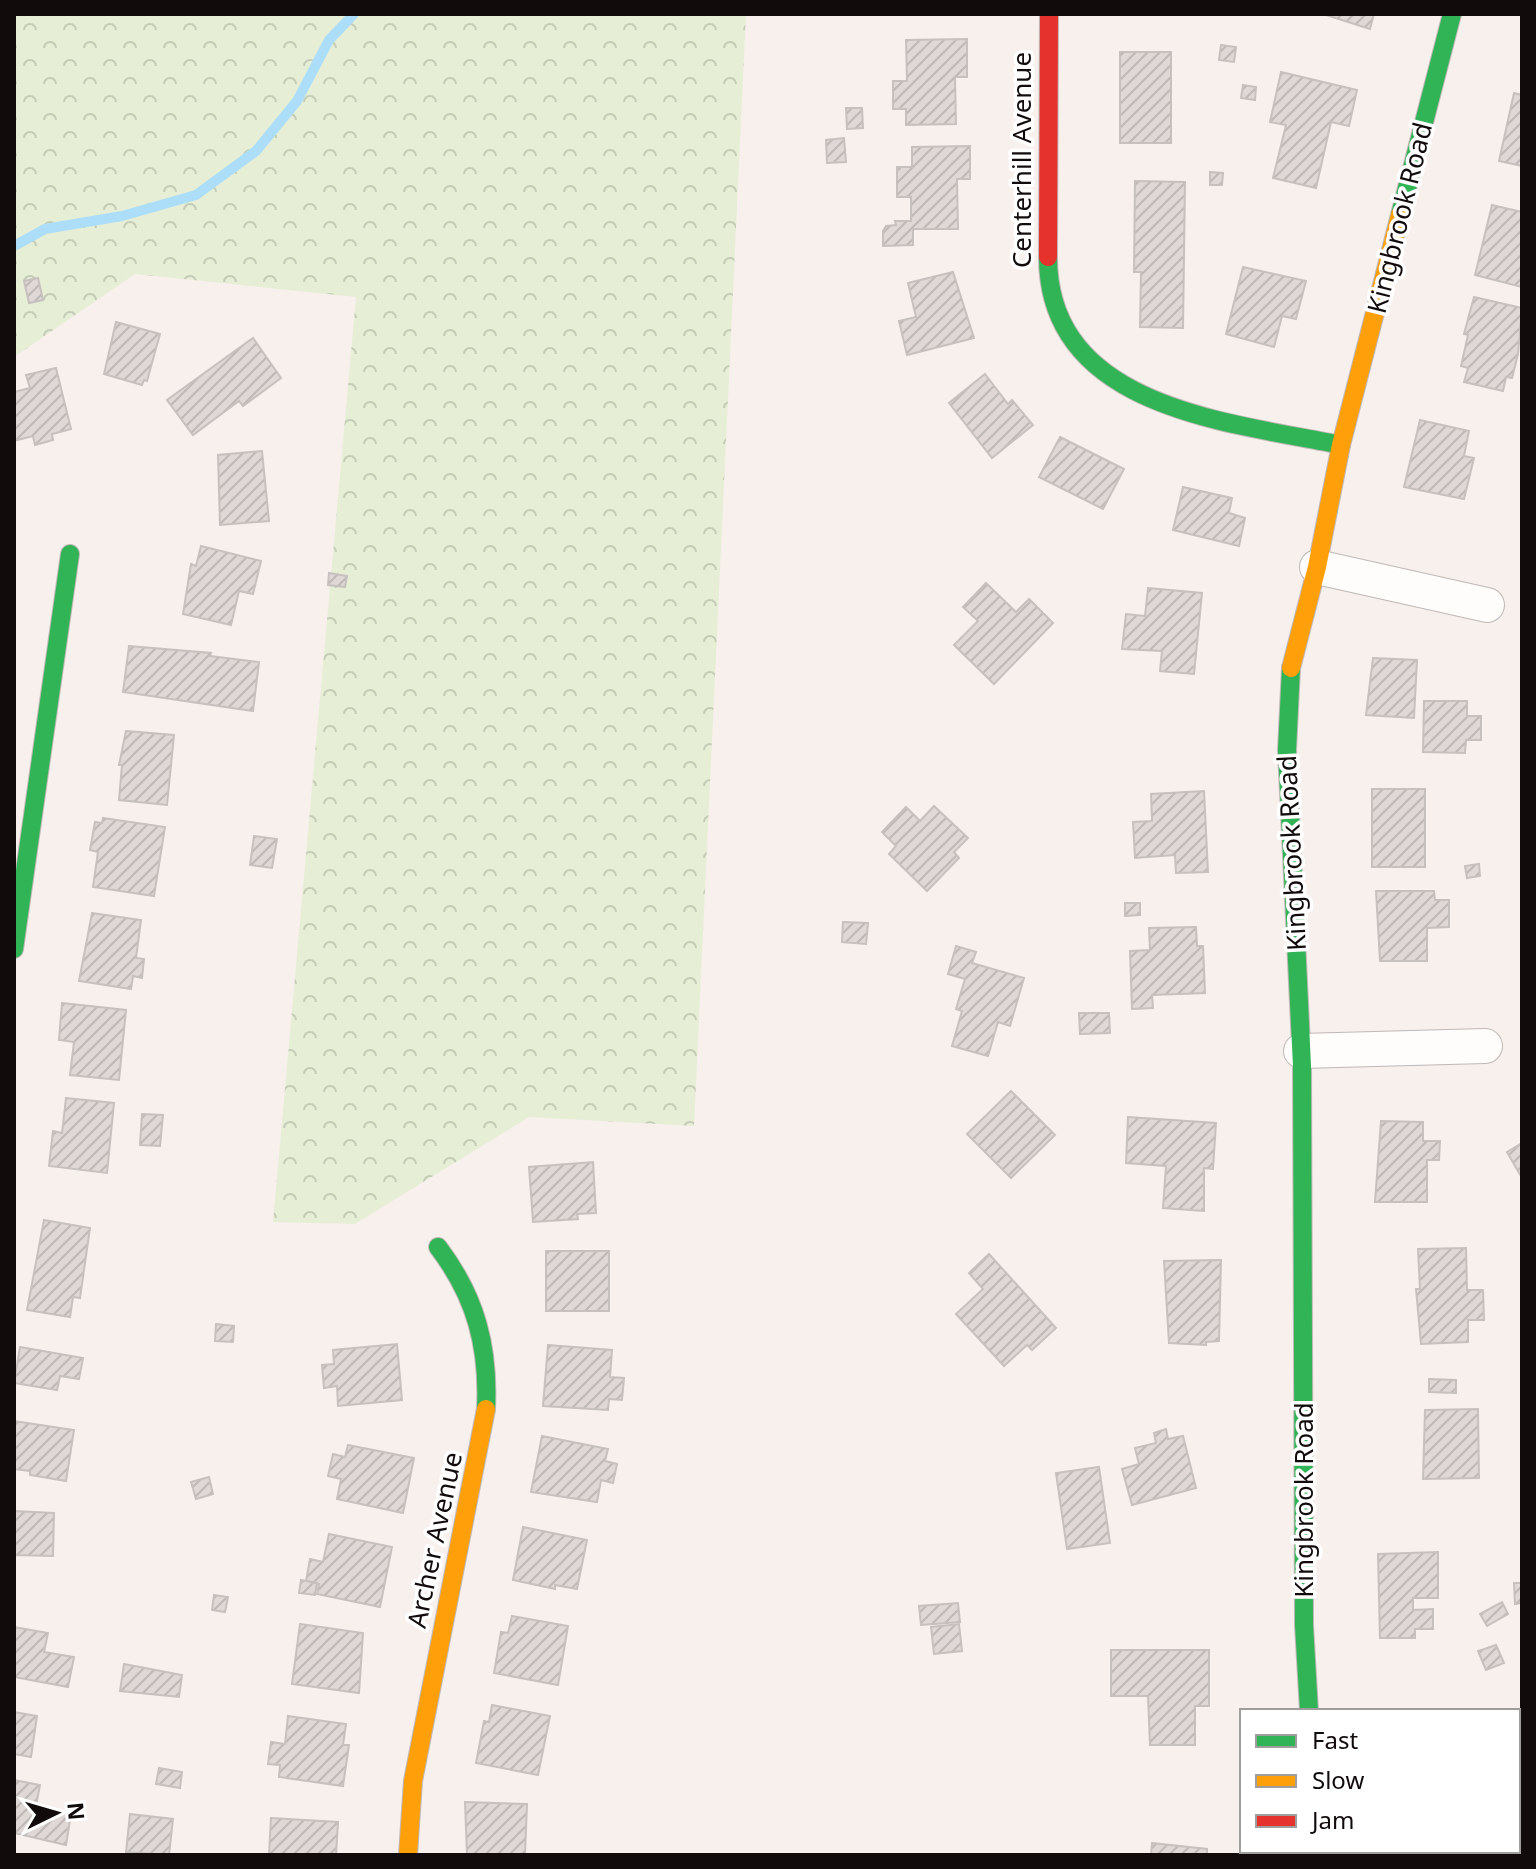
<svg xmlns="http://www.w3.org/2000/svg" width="1536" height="1869" viewBox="0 0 1536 1869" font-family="'Noto Sans',sans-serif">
  <defs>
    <pattern id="park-crowns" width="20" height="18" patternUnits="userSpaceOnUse" patternTransform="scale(2)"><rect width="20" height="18" fill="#e6eed6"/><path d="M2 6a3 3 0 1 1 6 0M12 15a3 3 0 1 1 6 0" fill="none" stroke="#c4cbb6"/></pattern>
    <pattern id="building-hatch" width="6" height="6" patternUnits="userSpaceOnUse" patternTransform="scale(2)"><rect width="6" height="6" fill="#dfd8d7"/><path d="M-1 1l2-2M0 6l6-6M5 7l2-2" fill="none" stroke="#beb8b7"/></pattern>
  </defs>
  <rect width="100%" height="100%" fill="#f8f0ed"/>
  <path fill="url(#park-crowns)" d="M 14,14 L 746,14 L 694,1126 L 529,1117 L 355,1224 L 273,1222 L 356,297 L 135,274 L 14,357 Z"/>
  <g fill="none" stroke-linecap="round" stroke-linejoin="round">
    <path stroke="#acdef9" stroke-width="10" d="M 14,246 L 45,229 L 122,216 L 196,195 L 256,151 L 297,101 L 329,40 L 354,14"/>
  </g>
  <g fill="url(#building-hatch)" stroke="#c6c0be" stroke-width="2">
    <path d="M 1323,14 L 1374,14 L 1370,29 Z"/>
    <path d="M 967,39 L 967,77 L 955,77 L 956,124 L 906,125 L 906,109 L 893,109 L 893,81 L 907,81 L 906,40 Z"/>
    <path d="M 1221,45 L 1236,47 L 1234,62 L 1219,60 Z"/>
    <rect x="1120" y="52" width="51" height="91"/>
    <path d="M 1281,72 L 1357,90 L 1349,126 L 1331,122 L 1316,188 L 1273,178 L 1286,125 L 1270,122 Z"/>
    <path d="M 1243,85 L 1256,87 L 1255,100 L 1241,98 Z"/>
    <path d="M 1514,93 L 1522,95 L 1522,166 L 1499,161 Z"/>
    <path d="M 846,108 L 862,108 L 863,128 L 847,129 Z"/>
    <path d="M 844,138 L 846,162 L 827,163 L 826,140 Z"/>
    <path d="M 970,146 L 970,179 L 957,179 L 958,229 L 913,229 L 913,245 L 883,246 L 883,231 L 886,226 L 896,225 L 895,221 L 911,221 L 911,197 L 897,197 L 897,167 L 912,167 L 912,147 Z"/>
    <path d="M 1210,172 L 1223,173 L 1222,185 L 1210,185 Z"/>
    <path d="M 1135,181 L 1185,182 L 1183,328 L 1140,327 L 1141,272 L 1134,272 Z"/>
    <path d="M 1492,205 L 1522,212 L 1522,287 L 1475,275 Z"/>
    <path d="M 1243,267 L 1306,281 L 1296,319 L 1282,316 L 1274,347 L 1226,334 Z"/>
    <path d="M 953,272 L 974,338 L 907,355 L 899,321 L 916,317 L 908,283 Z"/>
    <path d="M 38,278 L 43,300 L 29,303 L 24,281 Z"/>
    <path d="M 1474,297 L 1522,308 L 1518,354 L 1512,378 L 1506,377 L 1503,391 L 1464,382 L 1468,368 L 1461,366 L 1468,335 L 1464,334 Z"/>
    <path d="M 116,322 L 160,334 L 147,381 L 144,380 L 142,385 L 104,374 Z"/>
    <path d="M 253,338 L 281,378 L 243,406 L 239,401 L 193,435 L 167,400 Z"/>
    <path d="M 56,368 L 71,429 L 52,434 L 53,440 L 35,445 L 33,436 L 14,441 L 14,392 L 30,388 L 26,375 Z"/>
    <path d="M 985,374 L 1008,404 L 1012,400 L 1033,425 L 992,458 L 949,403 Z"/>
    <path d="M 1420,420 L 1469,431 L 1464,456 L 1474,458 L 1464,499 L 1404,487 Z"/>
    <path d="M 1060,437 L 1124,469 L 1103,509 L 1039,477 Z"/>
    <path d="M 262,451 L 269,521 L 220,525 L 218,455 Z"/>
    <path d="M 1183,487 L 1232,498 L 1229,513 L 1245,518 L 1239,546 L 1173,530 Z"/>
    <path d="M 201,546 L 261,561 L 253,594 L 239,591 L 231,625 L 183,614 L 191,564 L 196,566 Z"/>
    <path d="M 329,573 L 347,576 L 345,587 L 328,585 Z"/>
    <path d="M 986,583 L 1016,612 L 1029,599 L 1053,623 L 994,684 L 954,645 L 978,621 L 963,607 Z"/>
    <path d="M 1148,588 L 1202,593 L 1194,674 L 1160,671 L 1162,651 L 1122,649 L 1126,614 L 1145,616 Z"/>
    <path d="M 129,646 L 211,653 L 210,656 L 259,662 L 253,711 L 123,692 Z"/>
    <path d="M 1373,658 L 1417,660 L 1414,718 L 1366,715 Z"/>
    <path d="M 1424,701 L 1467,701 L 1467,716 L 1481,716 L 1481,740 L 1466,740 L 1465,753 L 1423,752 Z"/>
    <path d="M 126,731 L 174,735 L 167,805 L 119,800 L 122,765 L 119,765 Z"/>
    <rect x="1372" y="789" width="53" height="78"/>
    <path d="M 1204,791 L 1208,872 L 1176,873 L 1175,855 L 1135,858 L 1133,822 L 1152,821 L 1151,794 Z"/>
    <path d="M 934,806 L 968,838 L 954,852 L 959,858 L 927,891 L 889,854 L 896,846 L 882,832 L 906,807 L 920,821 Z"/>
    <path d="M 103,818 L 165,827 L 154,896 L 93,887 L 98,852 L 90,850 L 95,822 L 102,823 Z"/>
    <path d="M 254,836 L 277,839 L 272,868 L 250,865 Z"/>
    <path d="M 1479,864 L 1480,876 L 1467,878 L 1465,866 Z"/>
    <path d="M 1376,891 L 1434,891 L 1435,900 L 1449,900 L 1449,927 L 1427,928 L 1427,961 L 1380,961 Z"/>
    <path d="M 1125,903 L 1140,903 L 1140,915 L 1125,916 Z"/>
    <path d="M 92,913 L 141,920 L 136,958 L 144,959 L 142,978 L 133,976 L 131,989 L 79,981 Z"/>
    <path d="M 843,922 L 868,923 L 866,944 L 842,942 Z"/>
    <path d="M 1196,927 L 1197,946 L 1203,946 L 1205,993 L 1152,995 L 1153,1008 L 1132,1009 L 1130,951 L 1150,950 L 1149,928 Z"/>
    <path d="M 956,946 L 976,952 L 972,963 L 1024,978 L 1010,1026 L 998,1022 L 988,1056 L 952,1046 L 962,1011 L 956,1009 L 965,979 L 948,974 Z"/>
    <path d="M 62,1003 L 126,1010 L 119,1080 L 70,1075 L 74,1042 L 59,1040 Z"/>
    <path d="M 1079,1013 L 1109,1013 L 1110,1033 L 1080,1034 Z"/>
    <path d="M 1011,1091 L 1055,1135 L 1011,1178 L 967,1134 Z"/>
    <path d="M 66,1098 L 114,1103 L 107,1173 L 49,1166 L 53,1131 L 62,1133 Z"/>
    <path d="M 142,1114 L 163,1115 L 160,1146 L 140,1145 Z"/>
    <path d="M 1128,1117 L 1216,1123 L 1213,1169 L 1204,1168 L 1204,1211 L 1163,1208 L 1166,1166 L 1126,1163 Z"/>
    <path d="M 1381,1121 L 1423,1122 L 1423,1141 L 1440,1141 L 1439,1160 L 1427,1160 L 1427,1202 L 1375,1202 Z"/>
    <path d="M 1522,1143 L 1522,1178 L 1507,1152 Z"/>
    <path d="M 593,1162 L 596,1213 L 577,1214 L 578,1219 L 533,1222 L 529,1167 Z"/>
    <path d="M 44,1220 L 90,1228 L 80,1298 L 73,1297 L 70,1317 L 27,1310 Z"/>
    <path d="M 1466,1248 L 1467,1290 L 1483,1290 L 1484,1320 L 1468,1320 L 1468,1342 L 1421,1344 L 1416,1289 L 1420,1289 L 1418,1249 Z"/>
    <rect x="546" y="1251" width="63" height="60"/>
    <path d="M 989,1254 L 1056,1328 L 1032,1350 L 1027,1345 L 1004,1366 L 956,1314 L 983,1289 L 969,1273 Z"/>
    <path d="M 1221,1260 L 1219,1341 L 1206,1342 L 1206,1345 L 1169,1343 L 1164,1261 Z"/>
    <path d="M 216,1324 L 234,1326 L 233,1342 L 215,1341 Z"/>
    <path d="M 397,1344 L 402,1400 L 338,1406 L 337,1386 L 324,1388 L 322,1365 L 334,1364 L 333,1350 Z"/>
    <path d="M 548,1345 L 612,1350 L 610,1377 L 624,1378 L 622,1400 L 609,1399 L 608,1410 L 543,1406 Z"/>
    <path d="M 20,1347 L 83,1358 L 79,1379 L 60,1376 L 57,1390 L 14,1383 Z"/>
    <path d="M 1429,1379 L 1456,1380 L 1456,1393 L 1429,1392 Z"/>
    <path d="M 1478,1409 L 1479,1478 L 1423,1479 L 1425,1410 Z"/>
    <path d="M 14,1421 L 74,1430 L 66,1481 L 30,1475 L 30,1471 L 14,1469 Z"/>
    <path d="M 1166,1429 L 1168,1439 L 1183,1436 L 1196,1488 L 1132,1505 L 1122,1469 L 1139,1464 L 1135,1448 L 1156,1443 L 1154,1433 Z"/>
    <path d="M 542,1436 L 608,1449 L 605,1461 L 617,1464 L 613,1483 L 601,1480 L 597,1502 L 531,1492 Z"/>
    <path d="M 348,1445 L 414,1458 L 403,1513 L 337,1499 L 341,1479 L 328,1476 L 333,1454 L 345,1457 Z"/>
    <path d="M 1099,1467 L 1110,1543 L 1067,1549 L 1056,1473 Z"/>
    <path d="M 209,1477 L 213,1494 L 196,1499 L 191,1482 Z"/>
    <path d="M 14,1511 L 54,1513 L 53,1556 L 15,1555 L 14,1566 Z"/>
    <path d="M 523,1527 L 587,1540 L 577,1589 L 555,1585 L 555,1589 L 513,1580 Z"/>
    <path d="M 329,1534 L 392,1547 L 380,1607 L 317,1594 L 319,1584 L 306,1581 L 310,1559 L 323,1562 Z"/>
    <path d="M 1438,1552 L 1438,1598 L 1413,1598 L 1413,1610 L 1433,1609 L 1433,1629 L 1415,1629 L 1415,1638 L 1380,1638 L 1378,1554 Z"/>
    <path d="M 301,1580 L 317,1583 L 315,1595 L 299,1593 Z"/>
    <path d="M 1514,1583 L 1522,1583 L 1522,1603 L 1515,1604 Z"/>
    <path d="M 214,1595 L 228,1597 L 225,1612 L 212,1610 Z"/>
    <path d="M 1502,1602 L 1508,1614 L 1487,1626 L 1480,1614 Z"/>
    <path d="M 958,1603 L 960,1622 L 921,1625 L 919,1606 Z"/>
    <path d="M 512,1616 L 568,1626 L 558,1685 L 494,1673 L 501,1632 L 508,1633 Z"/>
    <path d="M 300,1624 L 363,1633 L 359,1693 L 292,1684 Z"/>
    <path d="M 959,1624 L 962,1651 L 934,1654 L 931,1627 Z"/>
    <path d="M 14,1627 L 48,1633 L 44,1652 L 74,1657 L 68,1687 L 14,1677 Z"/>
    <path d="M 1496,1645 L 1504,1663 L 1486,1670 L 1478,1651 Z"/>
    <path d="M 1111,1650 L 1209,1650 L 1209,1706 L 1195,1706 L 1195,1745 L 1150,1745 L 1148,1696 L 1111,1696 Z"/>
    <path d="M 124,1664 L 182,1675 L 179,1697 L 120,1691 Z"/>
    <path d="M 492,1705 L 550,1716 L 538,1775 L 476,1763 L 484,1721 L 489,1722 Z"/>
    <path d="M 14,1712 L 37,1716 L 31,1757 L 14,1754 Z"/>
    <path d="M 288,1716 L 346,1724 L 343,1745 L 349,1745 L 343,1786 L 279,1777 L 280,1765 L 268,1764 L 271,1742 L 285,1744 Z"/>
    <path d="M 159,1768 L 182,1772 L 180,1788 L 156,1784 Z"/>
    <path d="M 14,1780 L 40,1785 L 35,1811 L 71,1814 L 66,1845 L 14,1833 Z"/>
    <path d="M 465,1802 L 527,1804 L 525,1855 L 467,1855 Z"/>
    <path d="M 130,1814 L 173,1819 L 169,1855 L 126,1852 Z"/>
    <path d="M 271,1818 L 338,1822 L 336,1855 L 269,1855 Z"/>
    <path d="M 1152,1843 L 1207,1849 L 1207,1855 L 1151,1855 Z"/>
    <path d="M 1371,1851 L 1445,1851 L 1447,1855 L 1365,1855 Z"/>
  </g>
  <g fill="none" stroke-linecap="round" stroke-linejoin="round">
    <defs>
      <g id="street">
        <path d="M 1317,567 L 1487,605"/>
        <path d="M 1301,1051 L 1485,1046"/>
        <path d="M 1317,1851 L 1317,1855"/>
      </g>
      <g id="fast">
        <path d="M 1400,215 L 1452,14"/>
        <path d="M 1048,257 C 1048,408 1228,422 1341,445"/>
        <path d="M 1291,668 L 1287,750 L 1302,1066 L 1304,1625 L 1309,1711"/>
        <path d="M 14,949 L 70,554"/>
        <path d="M 438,1247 C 476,1297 489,1347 486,1409"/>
      </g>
      <g id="slow">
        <path d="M 1291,668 L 1317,567 L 1341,445 L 1400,215"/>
        <path d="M 408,1855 L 413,1781 L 486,1409"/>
      </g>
      <path id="jam" d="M 1048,257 L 1049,14"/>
    </defs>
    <use href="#street" stroke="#bfb8b6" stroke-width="36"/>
    <use href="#fast" stroke="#bfb8b6" stroke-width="20"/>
    <use href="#slow" stroke="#bfb8b6" stroke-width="20"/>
    <use href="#jam" stroke="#bfb8b6" stroke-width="20"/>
    <use href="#street" stroke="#fefdfc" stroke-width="34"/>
    <use href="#fast" stroke="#30b455" stroke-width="18"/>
    <use href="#slow" stroke="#ff9f0a" stroke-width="18"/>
    <use href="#jam" stroke="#e5322d" stroke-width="18"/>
  </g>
  <g text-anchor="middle" stroke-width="7" stroke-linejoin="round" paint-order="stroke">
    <g font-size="26" fill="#110c0b" stroke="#fff">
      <text transform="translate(1022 160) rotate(-90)" y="9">Centerhill Avenue</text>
      <text transform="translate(1400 218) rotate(-76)" y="9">Kingbrook Road</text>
      <text transform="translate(1292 853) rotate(-93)" y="9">Kingbrook Road</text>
      <text transform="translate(1304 1500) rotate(-90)" y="9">Kingbrook Road</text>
      <text transform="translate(435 1540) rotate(-78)" y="9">Archer Avenue</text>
    </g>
  </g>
  <rect width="1536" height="1869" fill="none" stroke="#110c0b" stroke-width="32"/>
  <rect x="1240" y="1709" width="280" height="144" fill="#ffffff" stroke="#a09e9d" stroke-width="2"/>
  <rect x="1256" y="1735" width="40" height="12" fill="#30b455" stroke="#a09e9d" stroke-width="2"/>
  <text x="1312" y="1749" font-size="24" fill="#110c0b">Fast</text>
  <rect x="1256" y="1775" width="40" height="12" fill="#ff9f0a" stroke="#a09e9d" stroke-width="2"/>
  <text x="1312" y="1789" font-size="24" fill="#110c0b">Slow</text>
  <rect x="1256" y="1815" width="40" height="12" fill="#e5322d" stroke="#a09e9d" stroke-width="2"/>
  <text x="1312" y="1829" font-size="24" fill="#110c0b">Jam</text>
  <g transform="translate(56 1813) rotate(85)" stroke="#ffffff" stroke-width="6" paint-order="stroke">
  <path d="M0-6L14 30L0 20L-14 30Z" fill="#110c0b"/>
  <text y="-12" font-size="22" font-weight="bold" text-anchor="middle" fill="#110c0b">N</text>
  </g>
</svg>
